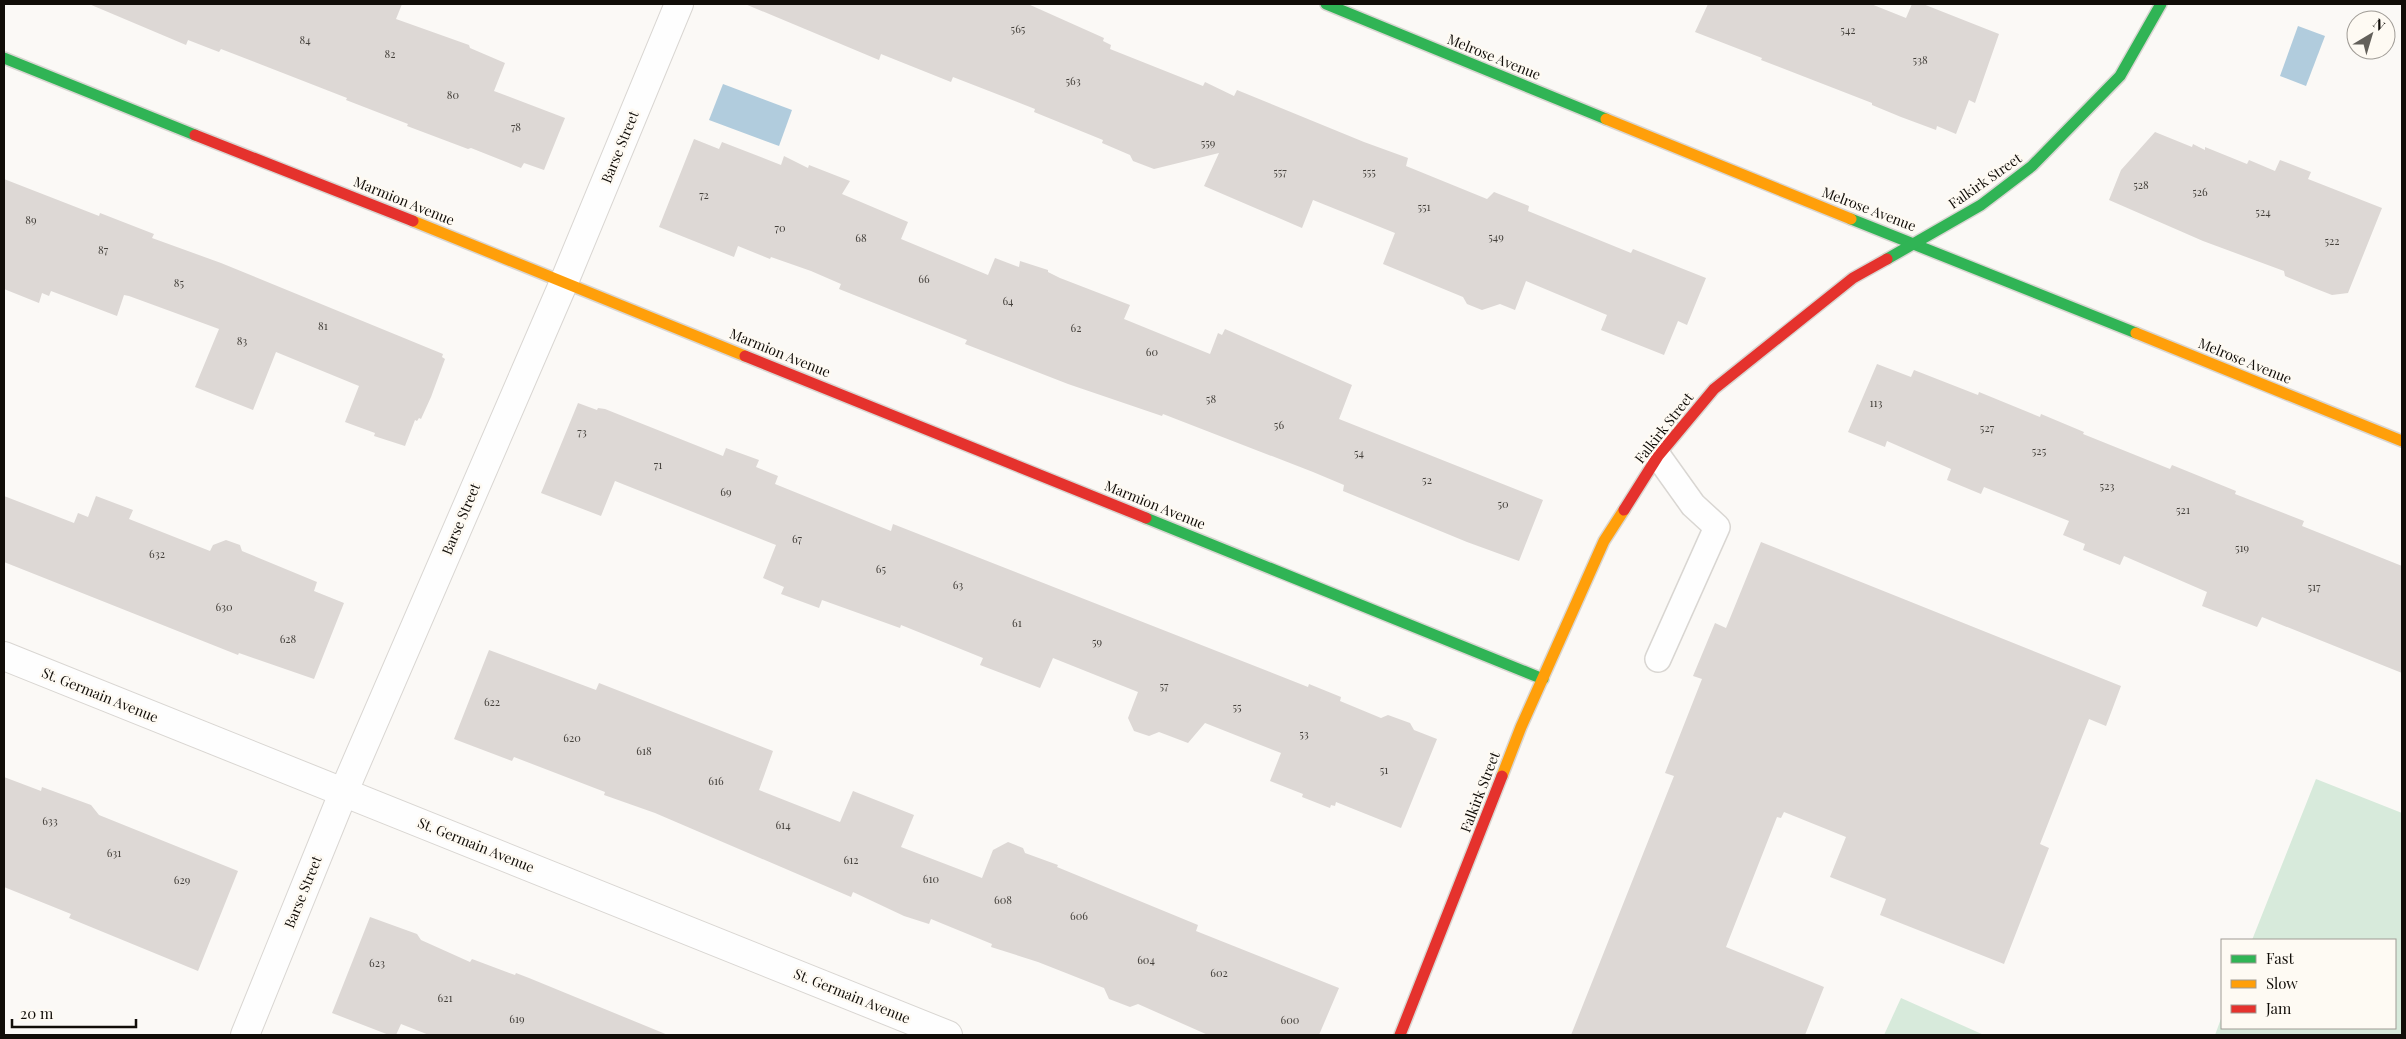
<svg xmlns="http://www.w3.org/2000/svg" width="2406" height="1039" viewBox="0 0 2406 1039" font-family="'Playfair Display',serif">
  <rect width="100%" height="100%" fill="#fbf9f6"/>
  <g fill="#d7eadb">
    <path d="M 2316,779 L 2402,813 L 2402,1035 L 2215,1035 L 2222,1016 L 2222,1028 L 2395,1028 L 2395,940 L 2252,940 Z"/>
    <path d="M 1901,998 L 1984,1035 L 1884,1035 Z"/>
  </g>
  <g fill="#b1ccdd">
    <path d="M 2298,26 L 2325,36 L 2306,86 L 2280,76 Z"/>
    <path d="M 723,84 L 792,110 L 779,146 L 709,120 Z"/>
  </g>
  <g fill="#ddd8d5">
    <path d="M 89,4 L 402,4 L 396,19 L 469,45 L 470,48 L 505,63 L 494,91 L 565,118 L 544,170 L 524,163 L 521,168 L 471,148 L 468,149 L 407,126 L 408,124 L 346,100 L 347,98 L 221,49 L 219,52 L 188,40 L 186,45 Z"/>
    <path d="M 745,4 L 1028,4 L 1104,38 L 1103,41 L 1111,45 L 1110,49 L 1203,86 L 1205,82 L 1234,96 L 1237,90 L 1364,142 L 1408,158 L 1406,166 L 1487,199 L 1494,192 L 1529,206 L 1528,211 L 1631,253 L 1633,249 L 1706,278 L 1687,325 L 1678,321 L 1664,355 L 1601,330 L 1607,315 L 1526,281 L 1515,310 L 1500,304 L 1482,310 L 1467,304 L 1463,297 L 1383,264 L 1395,233 L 1313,200 L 1302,228 L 1204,186 L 1219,153 L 1154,169 L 1133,161 L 1130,155 L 1102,143 L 1103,140 L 1034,112 L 1035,109 L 953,77 L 951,82 L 881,54 L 879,60 Z"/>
    <path d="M 1708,4 L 1871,4 L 1906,18 L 1912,4 L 1923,4 L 1999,34 L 1975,103 L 1969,100 L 1956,134 L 1937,126 L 1936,130 L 1901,117 L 1872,105 L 1872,103 L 1761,60 L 1762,58 L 1695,32 Z"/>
    <path d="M 2155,132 L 2192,147 L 2193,144 L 2205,150 L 2205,147 L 2247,164 L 2249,160 L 2275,171 L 2280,160 L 2311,172 L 2308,179 L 2382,208 L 2348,293 L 2332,295 L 2314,288 L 2285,276 L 2284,271 L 2203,241 L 2109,200 L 2121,170 Z"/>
    <path d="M 694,139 L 719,149 L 722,142 L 781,165 L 784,156 L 808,168 L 809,165 L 850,181 L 842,194 L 908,222 L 901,239 L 988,275 L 995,258 L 1019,267 L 1020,261 L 1048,270 L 1048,272 L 1060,278 L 1130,305 L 1124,319 L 1210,354 L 1218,333 L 1222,335 L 1225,329 L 1352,385 L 1339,419 L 1543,500 L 1519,561 L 1467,542 L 1343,491 L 1344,485 L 1313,472 L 1163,414 L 1162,416 L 1068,384 L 965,344 L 967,340 L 839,289 L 841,284 L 811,271 L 771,257 L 770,259 L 738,246 L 734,257 L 659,227 Z"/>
    <path d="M 4,179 L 99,216 L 100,213 L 154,234 L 152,238 L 221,263 L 443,354 L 442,357 L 445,359 L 431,397 L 421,419 L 419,418 L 417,421 L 415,420 L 405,446 L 374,436 L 375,433 L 345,422 L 359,386 L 276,352 L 253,410 L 195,387 L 219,329 L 129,296 L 124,295 L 117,316 L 51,291 L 49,296 L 42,293 L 39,303 L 4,289 Z"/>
    <path d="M 1877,364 L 1911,377 L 1914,370 L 1978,395 L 1979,392 L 2040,417 L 2041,414 L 2084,432 L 2083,434 L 2170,469 L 2172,465 L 2236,491 L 2235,494 L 2304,521 L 2302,526 L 2402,566 L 2402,673 L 2262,617 L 2257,627 L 2202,606 L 2207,592 L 2124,556 L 2120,565 L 2083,550 L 2085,544 L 2063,535 L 2069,521 L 1984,487 L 1981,494 L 1947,480 L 1951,469 L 1887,441 L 1885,447 L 1848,432 Z"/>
    <path d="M 578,403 L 597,410 L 598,408 L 605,409 L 723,456 L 726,448 L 759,460 L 756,467 L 778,476 L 775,484 L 891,531 L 893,524 L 1308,687 L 1309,684 L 1341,697 L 1340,701 L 1381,718 L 1388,715 L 1410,723 L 1414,730 L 1437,739 L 1401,828 L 1336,802 L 1335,806 L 1331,805 L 1330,808 L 1302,797 L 1303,794 L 1270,781 L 1281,753 L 1205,723 L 1188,743 L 1159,732 L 1149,736 L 1134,731 L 1128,718 L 1138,692 L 1053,658 L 1040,688 L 980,665 L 983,658 L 901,625 L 900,628 L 822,600 L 819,608 L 781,594 L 784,587 L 763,578 L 776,545 L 615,481 L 601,516 L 541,493 Z"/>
    <path d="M 4,496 L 74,523 L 78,513 L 88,517 L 96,496 L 133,510 L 129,519 L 210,551 L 213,545 L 226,540 L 240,545 L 242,551 L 317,582 L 314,591 L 344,603 L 314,679 L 239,653 L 238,655 L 4,562 Z"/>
    <path d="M 1761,542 L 2121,686 L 2106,726 L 2089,719 L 2040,844 L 2049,848 L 2004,964 L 1880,915 L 1886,899 L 1830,877 L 1846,837 L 1784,812 L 1781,818 L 1777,817 L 1726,947 L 1824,987 L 1805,1035 L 1571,1035 L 1674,776 L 1665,773 L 1702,679 L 1693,676 L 1715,623 L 1726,628 Z"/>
    <path d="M 489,650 L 596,690 L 599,683 L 773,751 L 759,790 L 840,822 L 853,791 L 914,815 L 901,847 L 982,878 L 993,850 L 1008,842 L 1023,848 L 1025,853 L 1058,865 L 1057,867 L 1198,925 L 1196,931 L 1339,988 L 1319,1035 L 1208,1035 L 1138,1004 L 1130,1007 L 1109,999 L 1104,988 L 1038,962 L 991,947 L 992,944 L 931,919 L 929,924 L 904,916 L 853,892 L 851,897 L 655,813 L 604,795 L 605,792 L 514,757 L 512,761 L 454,739 Z"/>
    <path d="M 4,777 L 41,791 L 42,787 L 91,805 L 99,815 L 238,871 L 198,971 L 69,918 L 71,914 L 4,887 Z"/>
    <path d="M 370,917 L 417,934 L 421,940 L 470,962 L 472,959 L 515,975 L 516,973 L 529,978 L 668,1035 L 429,1035 L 401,1024 L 396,1035 L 389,1035 L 332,1013 Z"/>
  </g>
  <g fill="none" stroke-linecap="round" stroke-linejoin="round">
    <defs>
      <path id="lane" d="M 1658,456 L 1693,505 L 1717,527 L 1658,659"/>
      <g id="street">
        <path d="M 4,656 L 948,1035"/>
        <path d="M 245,1035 L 344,791 L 564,282 L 679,4"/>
      </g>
      <g id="fast">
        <path d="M 1326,4 L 1606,119"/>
        <path d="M 4,58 L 195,135"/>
        <path d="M 1851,219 L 2136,333"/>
        <path d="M 1887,259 L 1981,205 L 2032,166 L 2120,76 L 2161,4"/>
        <path d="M 1146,518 L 1543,679"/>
      </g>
      <g id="slow">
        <path d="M 1606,119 L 1851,219"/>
        <path d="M 413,221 L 745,356"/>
        <path d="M 2136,333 L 2402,441"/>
        <path d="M 1502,776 L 1521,727 L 1604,541 L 1624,510"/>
      </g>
      <g id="jam">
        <path d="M 195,135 L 413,221"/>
        <path d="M 745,356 L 1146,518"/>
        <path d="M 1624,510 L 1658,456 L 1714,389 L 1853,278 L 1887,259"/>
        <path d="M 1400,1035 L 1502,776"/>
      </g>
    </defs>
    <use href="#lane" stroke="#d9d6d2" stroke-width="28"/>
    <use href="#street" stroke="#d9d6d2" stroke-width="30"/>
    <use href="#fast" stroke="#d9d6d2" stroke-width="14"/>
    <use href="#slow" stroke="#d9d6d2" stroke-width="14"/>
    <use href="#jam" stroke="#d9d6d2" stroke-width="14"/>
    <use href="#lane" stroke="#fefefe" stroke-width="25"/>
    <use href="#street" stroke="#fefefe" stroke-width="28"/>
    <use href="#fast" stroke="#30b455" stroke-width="11"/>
    <use href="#slow" stroke="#ff9f0a" stroke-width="11"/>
    <use href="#jam" stroke="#e5322d" stroke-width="11"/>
  </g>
  <g text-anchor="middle" stroke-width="5" stroke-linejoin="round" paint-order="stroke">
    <g font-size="11" fill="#44403b">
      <text x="1018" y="33">565</text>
      <text x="1848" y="34">542</text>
      <text x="305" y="44">84</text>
      <text x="390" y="58">82</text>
      <text x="1920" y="64">538</text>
      <text x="1073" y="85">563</text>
      <text x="453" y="99">80</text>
      <text x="516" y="131">78</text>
      <text x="1208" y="147">559</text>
      <text x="1280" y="176">557</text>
      <text x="1369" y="176">555</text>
      <text x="2141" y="189">528</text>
      <text x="2200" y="196">526</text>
      <text x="704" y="199">72</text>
      <text x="1424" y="211">551</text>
      <text x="2263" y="216">524</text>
      <text x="31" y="224">89</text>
      <text x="780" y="232">70</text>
      <text x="1496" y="241">549</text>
      <text x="861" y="242">68</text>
      <text x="2332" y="245">522</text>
      <text x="103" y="254">87</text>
      <text x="924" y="283">66</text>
      <text x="179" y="287">85</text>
      <text x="1008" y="305">64</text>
      <text x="323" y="330">81</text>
      <text x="1076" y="332">62</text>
      <text x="242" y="345">83</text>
      <text x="1152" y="356">60</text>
      <text x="1211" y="403">58</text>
      <text x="1876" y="407">113</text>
      <text x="1279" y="429">56</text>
      <text x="1987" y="432">527</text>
      <text x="582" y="436">73</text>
      <text x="2039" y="455">525</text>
      <text x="1359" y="457">54</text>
      <text x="658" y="469">71</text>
      <text x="1427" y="484">52</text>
      <text x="2107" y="490">523</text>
      <text x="726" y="496">69</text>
      <text x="1503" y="508">50</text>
      <text x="2183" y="514">521</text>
      <text x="797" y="543">67</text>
      <text x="2242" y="552">519</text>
      <text x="157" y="558">632</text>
      <text x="881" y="573">65</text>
      <text x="958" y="589">63</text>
      <text x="2314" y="591">517</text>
      <text x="224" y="611">630</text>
      <text x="1017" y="627">61</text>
      <text x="288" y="643">628</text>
      <text x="1097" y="646">59</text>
      <text x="1164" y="690">57</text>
      <text x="492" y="706">622</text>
      <text x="1237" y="711">55</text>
      <text x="1304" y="738">53</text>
      <text x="572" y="742">620</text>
      <text x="644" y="755">618</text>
      <text x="1384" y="774">51</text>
      <text x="716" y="785">616</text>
      <text x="50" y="825">633</text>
      <text x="783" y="829">614</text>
      <text x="114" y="857">631</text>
      <text x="851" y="864">612</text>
      <text x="931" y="883">610</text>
      <text x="182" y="884">629</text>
      <text x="1003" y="904">608</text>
      <text x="1079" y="920">606</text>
      <text x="1146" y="964">604</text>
      <text x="377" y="967">623</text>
      <text x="1219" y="977">602</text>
      <text x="445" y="1002">621</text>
      <text x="517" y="1023">619</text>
      <text x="1290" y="1024">600</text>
    </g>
    <g font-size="14" fill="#110d08" stroke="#fefaf3">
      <text transform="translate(1494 57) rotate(22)" y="5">Melrose Avenue</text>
      <text transform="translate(620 147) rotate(-68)" y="5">Barse Street</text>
      <text transform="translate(1985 181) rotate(-35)" y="5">Falkirk Street</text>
      <text transform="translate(404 201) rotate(22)" y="5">Marmion Avenue</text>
      <text transform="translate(1869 209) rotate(21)" y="5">Melrose Avenue</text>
      <text transform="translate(780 353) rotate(22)" y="5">Marmion Avenue</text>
      <text transform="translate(2245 361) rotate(22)" y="5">Melrose Avenue</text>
      <text transform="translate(1664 428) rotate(-52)" y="5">Falkirk Street</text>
      <text transform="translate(1155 505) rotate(22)" y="5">Marmion Avenue</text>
      <text transform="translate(461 519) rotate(-67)" y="5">Barse Street</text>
      <text transform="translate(100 695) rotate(22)" y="5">St. Germain Avenue</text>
      <text transform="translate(1480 792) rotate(-69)" y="5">Falkirk Street</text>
      <text transform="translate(476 845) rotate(22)" y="5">St. Germain Avenue</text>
      <text transform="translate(303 892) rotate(-68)" y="5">Barse Street</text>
      <text transform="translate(852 996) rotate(22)" y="5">St. Germain Avenue</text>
    </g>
  </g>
  <rect width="2406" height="1039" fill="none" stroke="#110d08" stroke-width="10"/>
  <rect x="2221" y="939" width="175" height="90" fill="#fefaf3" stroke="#9f9b95"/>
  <rect x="2231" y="955" width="25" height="8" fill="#30b455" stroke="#9f9b95"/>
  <text x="2266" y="964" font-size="15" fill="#110d08">Fast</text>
  <rect x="2231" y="980" width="25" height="8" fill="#ff9f0a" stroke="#9f9b95"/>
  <text x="2266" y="989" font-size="15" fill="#110d08">Slow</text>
  <rect x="2231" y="1005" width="25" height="8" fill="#e5322d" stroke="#9f9b95"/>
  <text x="2266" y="1014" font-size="15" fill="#110d08">Jam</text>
  <g transform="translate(2371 35) rotate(38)"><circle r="24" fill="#fefaf3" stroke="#9f9b95"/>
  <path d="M0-4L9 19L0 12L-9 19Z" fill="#63605b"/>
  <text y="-8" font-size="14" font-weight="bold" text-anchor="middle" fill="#110d08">N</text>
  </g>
  <path d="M12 1019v8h124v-8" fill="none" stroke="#110d08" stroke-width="2.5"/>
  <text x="20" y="1019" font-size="15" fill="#110d08" stroke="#fefaf3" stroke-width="4" paint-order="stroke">20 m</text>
</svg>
